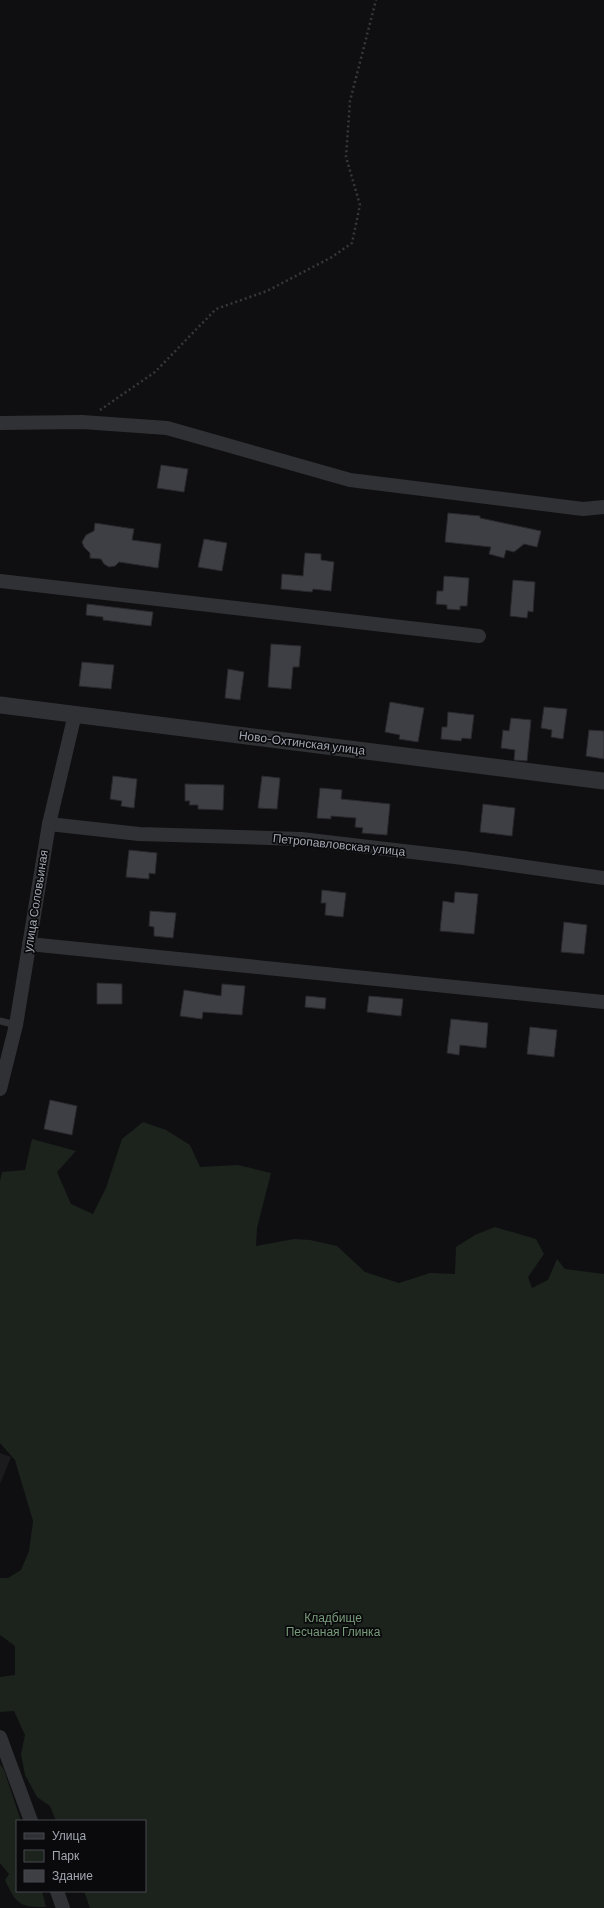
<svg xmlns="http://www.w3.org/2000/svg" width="604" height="1908" viewBox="0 0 604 1908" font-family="Barlow,sans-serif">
  <rect width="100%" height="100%" fill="#0f0f11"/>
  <path fill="#1b1b1e" d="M 0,1453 L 11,1457 L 0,1484 Z"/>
  <g fill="#1c231d">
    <path d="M 143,1122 L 166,1130 L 190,1145 L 200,1167 L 238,1165 L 271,1173 L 257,1228 L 256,1246 L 294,1239 L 310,1240 L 337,1246 L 365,1272 L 399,1283 L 430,1273 L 455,1274 L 456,1247 L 475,1235 L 495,1227 L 536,1239 L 544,1254 L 528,1277 L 532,1288 L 548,1280 L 557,1259 L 565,1269 L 604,1274 L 604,1908 L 90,1908 L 84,1891 L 145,1891 L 145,1821 L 56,1821 L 50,1806 L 37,1797 L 25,1775 L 21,1754 L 25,1735 L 14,1711 L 0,1712 L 0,1677 L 15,1675 L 15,1646 L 0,1635 L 0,1578 L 8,1578 L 21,1570 L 29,1551 L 33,1521 L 15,1460 L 0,1443 L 0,1181 L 2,1172 L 25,1170 L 32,1139 L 76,1151 L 57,1172 L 71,1204 L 93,1214 L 106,1188 L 122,1139 Z"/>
    <path d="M 0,1764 L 4,1770 L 21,1821 L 17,1821 L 17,1891 L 42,1891 L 46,1907 C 19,1908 16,1903 5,1880 L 9,1874 L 0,1863 Z"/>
  </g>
  <g fill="#3e3f44" stroke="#29292d">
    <path d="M 161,465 L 188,469 L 184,492 L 157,488 Z"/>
    <path d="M 448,513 L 480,516 L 480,518 L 541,531 L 537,547 L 524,544 L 514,552 L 506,550 L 504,558 L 489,554 L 491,547 L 445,542 Z"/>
    <path d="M 95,523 L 134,529 L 132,540 L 161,544 L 158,568 L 119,562 L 115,566 L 109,567 L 104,564 L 101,559 L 90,558 L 90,553 L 84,547 L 82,542 L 86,535 L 94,531 Z"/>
    <path d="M 204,539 L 227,543 L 222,571 L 198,567 Z"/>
    <path d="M 305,553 L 321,554 L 321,560 L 334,562 L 331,591 L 313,589 L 312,592 L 281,589 L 282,574 L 303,576 Z"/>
    <path d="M 444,576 L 469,578 L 467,606 L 460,606 L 460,610 L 447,609 L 447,605 L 436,604 L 437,591 L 443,591 Z"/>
    <path d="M 513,580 L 535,582 L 533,612 L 528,611 L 527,618 L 510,616 Z"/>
    <path d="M 87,604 L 153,612 L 151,626 L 103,620 L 103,617 L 86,615 Z"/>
    <path d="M 271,644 L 301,646 L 299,667 L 293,667 L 291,689 L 268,687 Z"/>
    <path d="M 82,662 L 114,665 L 111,689 L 79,686 Z"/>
    <path d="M 228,669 L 244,672 L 240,700 L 225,698 Z"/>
    <path d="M 390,702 L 424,708 L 418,742 L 399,739 L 400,735 L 385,732 Z"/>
    <path d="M 544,707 L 567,709 L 563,739 L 551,737 L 552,730 L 541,728 Z"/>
    <path d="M 448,712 L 474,715 L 471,739 L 462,738 L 461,741 L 441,739 L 442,727 L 447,727 Z"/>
    <path d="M 511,718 L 531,720 L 527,761 L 514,760 L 515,750 L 501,748 L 503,730 L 509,731 Z"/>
    <path d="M 589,730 L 604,731 L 604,759 L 586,756 Z"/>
    <path d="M 113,776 L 137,779 L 134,808 L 121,806 L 122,801 L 110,799 Z"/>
    <path d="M 262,776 L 280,778 L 277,809 L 258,808 Z"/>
    <path d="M 185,784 L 224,785 L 223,810 L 198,809 L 198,805 L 189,805 L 190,801 L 185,801 Z"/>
    <path d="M 320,788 L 342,790 L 341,799 L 390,804 L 387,835 L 362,833 L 363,828 L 355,827 L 356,818 L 331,816 L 331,819 L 317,818 Z"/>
    <path d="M 483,804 L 515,808 L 512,836 L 480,832 Z"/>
    <path d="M 129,850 L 157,853 L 155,874 L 149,873 L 149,879 L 126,877 Z"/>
    <path d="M 322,890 L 346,893 L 343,917 L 325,915 L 326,903 L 321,903 Z"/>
    <path d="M 455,892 L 478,894 L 474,934 L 440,931 L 443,901 L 454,903 Z"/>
    <path d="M 150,911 L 176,913 L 173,938 L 154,936 L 154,927 L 149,926 Z"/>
    <path d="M 564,922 L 587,925 L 584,954 L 561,952 Z"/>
    <path d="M 97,983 L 122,984 L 122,1004 L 97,1004 Z"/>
    <path d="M 222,984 L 245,986 L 242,1015 L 203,1012 L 202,1019 L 180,1016 L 184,990 L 221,996 Z"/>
    <path d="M 306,996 L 326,998 L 325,1009 L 305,1007 Z"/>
    <path d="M 369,996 L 403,999 L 401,1016 L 367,1012 Z"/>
    <path d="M 451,1019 L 488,1023 L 486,1048 L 460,1045 L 459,1055 L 447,1053 Z"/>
    <path d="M 530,1027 L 557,1030 L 554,1057 L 527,1054 Z"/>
    <path d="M 50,1100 L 77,1106 L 72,1135 L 44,1129 Z"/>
  </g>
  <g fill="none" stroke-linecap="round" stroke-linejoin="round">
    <path stroke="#37383c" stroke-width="2.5" stroke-dasharray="2 3" stroke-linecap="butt" d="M 100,410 L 155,372 L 216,309 L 267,291 L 332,257 L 352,243 L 360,205 L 346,157 L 350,101 L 376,0"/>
    <path stroke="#303135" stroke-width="7" d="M 0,1021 L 16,1025"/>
    <g stroke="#303135" stroke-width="14">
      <path d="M 0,423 L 82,422 L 167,428 L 350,480 L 583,509 L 604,507"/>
      <path d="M 0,581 L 479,636"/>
      <path d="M 49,824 L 139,834 L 301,839 L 463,858 L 604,878"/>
      <path d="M 29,944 L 604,1002"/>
      <path d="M 0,1089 L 16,1025 L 49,824 L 75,714"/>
      <path d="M 0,1737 L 31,1821"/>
      <path d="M 57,1891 L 63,1908"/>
    </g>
    <path stroke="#303135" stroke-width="17" d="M 0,705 L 604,781"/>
  </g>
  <g text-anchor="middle" stroke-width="3.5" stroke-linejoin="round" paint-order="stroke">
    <g font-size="12" fill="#a1a6b1" stroke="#0a0a0c">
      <text transform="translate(302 743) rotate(7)" y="4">Ново-Охтинская улица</text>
      <text transform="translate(339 845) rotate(6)" y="4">Петропавловская улица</text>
      <text transform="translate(36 901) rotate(-81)" y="4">улица Соловьиная</text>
    </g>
    <g font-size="12" fill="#789c7a" stroke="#0a0a0c">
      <text x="333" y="1622">Кладбище<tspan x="333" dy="14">Песчаная Глинка</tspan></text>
    </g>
  </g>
  <rect x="16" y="1820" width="130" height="72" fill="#0a0a0c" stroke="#46484e"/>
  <rect x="24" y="1833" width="20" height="6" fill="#303135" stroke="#46484e"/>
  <text x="52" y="1840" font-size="12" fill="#a1a6b1">Улица</text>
  <rect x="24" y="1850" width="20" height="12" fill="#1c231d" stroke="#46484e"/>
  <text x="52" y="1860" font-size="12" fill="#a1a6b1">Парк</text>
  <rect x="24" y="1870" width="20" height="12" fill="#3e3f44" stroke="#46484e"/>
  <text x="52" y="1880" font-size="12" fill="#a1a6b1">Здание</text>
</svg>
